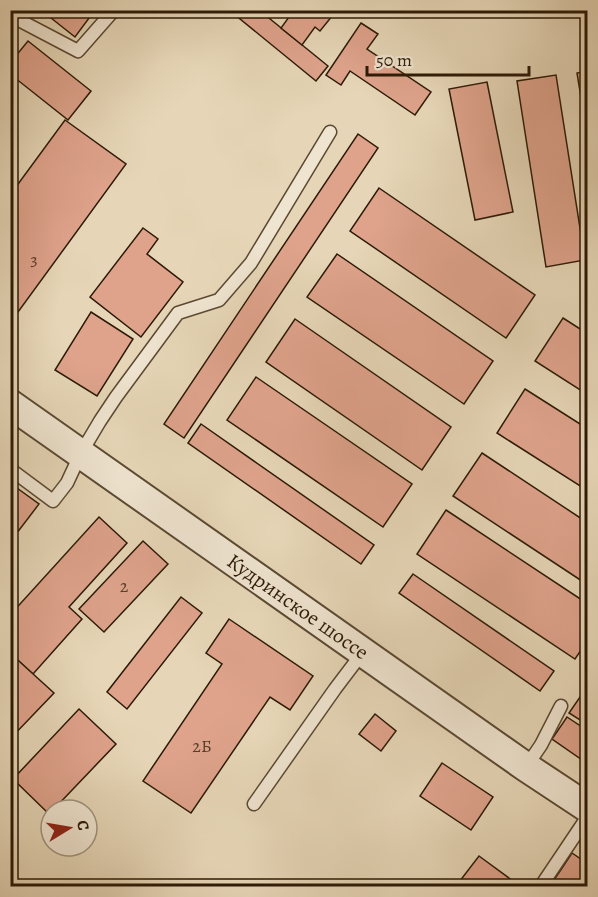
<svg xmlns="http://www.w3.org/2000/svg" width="598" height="897" viewBox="0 0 598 897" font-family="Alegreya,serif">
  <rect width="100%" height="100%" fill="#e6d6b7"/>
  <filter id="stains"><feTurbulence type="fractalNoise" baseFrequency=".00333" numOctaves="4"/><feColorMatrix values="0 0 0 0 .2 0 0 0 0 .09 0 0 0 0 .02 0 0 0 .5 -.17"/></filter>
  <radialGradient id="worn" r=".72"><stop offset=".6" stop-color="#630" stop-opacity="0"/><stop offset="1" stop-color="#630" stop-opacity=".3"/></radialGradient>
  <g fill="#dfa38c" stroke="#2c1a06" stroke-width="1.5">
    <path d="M 41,10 L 95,10 L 75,37 Z"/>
    <path d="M 229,10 L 259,10 L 328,66 L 316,81 Z"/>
    <path d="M 294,10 L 337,10 L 320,31 L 315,27 L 302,45 L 281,28 Z"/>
    <path d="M 361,23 L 378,34 L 367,49 L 431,92 L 415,115 L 350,71 L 341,85 L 326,75 Z"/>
    <path d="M 28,41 L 91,91 L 68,120 L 10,74 L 10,63 Z"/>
    <path d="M 588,71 L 588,140 L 577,73 Z"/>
    <path d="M 556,75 L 585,260 L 546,267 L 517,81 Z"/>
    <path d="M 487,82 L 513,212 L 475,220 L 449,89 Z"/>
    <path d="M 65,120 L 126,164 L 10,323 L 10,195 Z"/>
    <path d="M 358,134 L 378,148 L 184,438 L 164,424 Z"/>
    <path d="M 379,188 L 535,295 L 506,338 L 350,231 Z"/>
    <path d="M 143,228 L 158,239 L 147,254 L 183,282 L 141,337 L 90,297 Z"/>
    <path d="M 337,254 L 493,361 L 464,404 L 307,297 Z"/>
    <path d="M 91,312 L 133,339 L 97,396 L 55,370 Z"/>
    <path d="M 563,318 L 588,334 L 588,395 L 535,361 Z"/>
    <path d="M 295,319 L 451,427 L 422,470 L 266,362 Z"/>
    <path d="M 256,377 L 412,484 L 383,527 L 227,420 Z"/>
    <path d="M 525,389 L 588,429 L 588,491 L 497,433 Z"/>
    <path d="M 201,424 L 374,545 L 361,564 L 188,443 Z"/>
    <path d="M 482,453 L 588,523 L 588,585 L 453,496 Z"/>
    <path d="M 10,483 L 39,504 L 10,542 Z"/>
    <path d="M 446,510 L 588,604 L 588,640 L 575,659 L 417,554 Z"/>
    <path d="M 99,517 L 127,543 L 69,607 L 82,619 L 33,674 L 10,653 L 10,615 Z"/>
    <path d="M 143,541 L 168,564 L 104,632 L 79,609 Z"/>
    <path d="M 413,574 L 554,671 L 540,691 L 399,593 Z"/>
    <path d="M 181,597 L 202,613 L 127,709 L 107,692 Z"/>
    <path d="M 229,619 L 313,676 L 290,710 L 270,697 L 191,813 L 143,781 L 222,664 L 206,653 Z"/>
    <path d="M 10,653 L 54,693 L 10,739 Z"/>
    <path d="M 580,697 L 588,702 L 588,725 L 569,713 Z"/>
    <path d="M 79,709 L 116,744 L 53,810 L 51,810 L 49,814 L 13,779 Z"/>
    <path d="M 375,714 L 396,731 L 381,751 L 359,734 Z"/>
    <path d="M 567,717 L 588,731 L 588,764 L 552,739 Z"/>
    <path d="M 442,763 L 493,797 L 471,830 L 420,796 Z"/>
    <path d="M 572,853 L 588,864 L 588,875 L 580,886 L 550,886 Z"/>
    <path d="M 479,856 L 513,881 L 509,886 L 456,886 Z"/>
  </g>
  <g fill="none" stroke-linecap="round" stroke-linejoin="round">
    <defs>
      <g id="service">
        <path d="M 10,11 L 17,19 L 78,51 L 114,10"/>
        <path d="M 10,469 L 53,501 L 67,483 L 81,453 L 100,421 L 116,397 L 178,313 L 219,300 L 251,263 L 330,132"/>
        <path d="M 526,767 L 541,745 L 561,706"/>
        <path d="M 254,804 L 335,689 L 363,652"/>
        <path d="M 541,886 L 588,816"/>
      </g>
      <g id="tertiary">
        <path id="s1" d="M 10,404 L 526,767 L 588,808"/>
      </g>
    </defs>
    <use href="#service" stroke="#5a4932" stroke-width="15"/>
    <use href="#tertiary" stroke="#5a4932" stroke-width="32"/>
    <use href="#service" stroke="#efe4d0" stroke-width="12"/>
    <use href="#tertiary" stroke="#efe4d0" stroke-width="28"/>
  </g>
  <g text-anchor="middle" stroke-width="5" stroke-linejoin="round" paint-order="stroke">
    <g font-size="18" fill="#593c28">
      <text x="34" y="265">3</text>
      <text x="124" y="592">2</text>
      <text x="202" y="752">2Б</text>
    </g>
    <g font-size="21" fill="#2c1a06" stroke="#efe4d0">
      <text dy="7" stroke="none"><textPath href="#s1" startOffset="352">Кудринское шоссе</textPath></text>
    </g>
  </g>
  <rect width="598" height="897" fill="none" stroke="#e6d6b7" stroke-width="36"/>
  <rect x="12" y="12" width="574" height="873" fill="none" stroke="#2c1a06" stroke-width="3"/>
  <rect x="18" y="18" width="562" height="861" fill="none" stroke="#2c1a06" stroke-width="1.5"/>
  <g transform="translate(69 828) rotate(79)"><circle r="28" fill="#efe4d0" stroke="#a1937f" stroke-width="1.5"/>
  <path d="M0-4.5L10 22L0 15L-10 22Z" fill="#8f2418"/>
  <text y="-9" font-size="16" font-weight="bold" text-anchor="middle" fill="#2c1a06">С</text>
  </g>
  <path d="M367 66v9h162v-9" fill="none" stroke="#2c1a06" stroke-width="3"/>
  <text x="376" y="66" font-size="18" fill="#2c1a06" stroke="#efe4d0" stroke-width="4.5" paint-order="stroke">50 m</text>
  <rect width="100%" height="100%" filter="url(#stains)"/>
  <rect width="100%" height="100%" fill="url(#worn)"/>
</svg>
